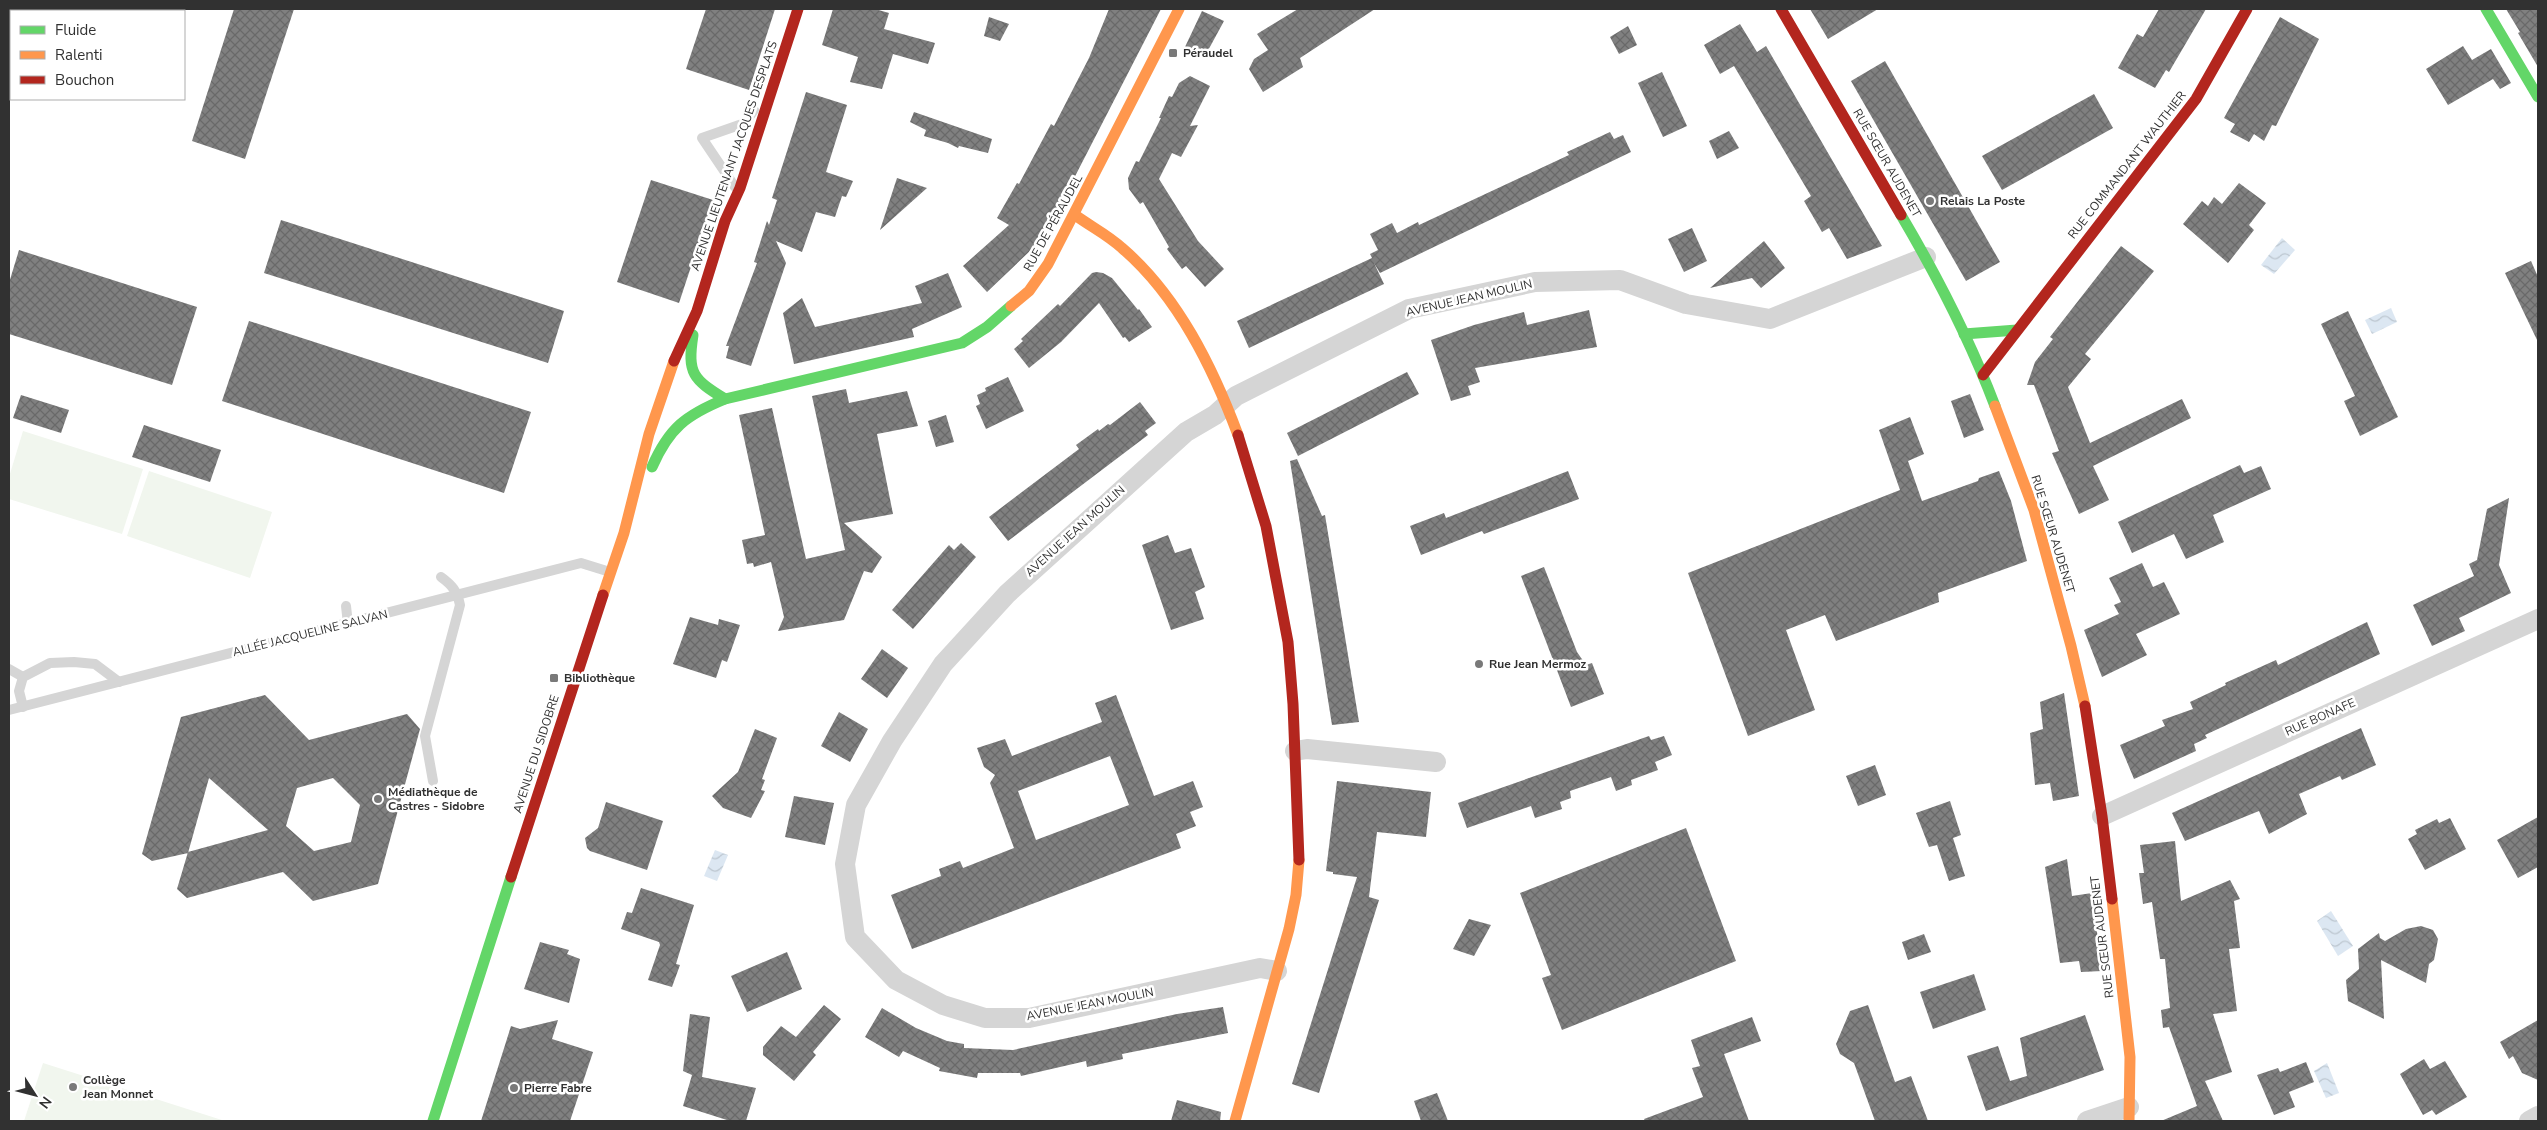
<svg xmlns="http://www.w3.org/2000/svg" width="2547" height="1130" viewBox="0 0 2547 1130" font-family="'Nunito Sans',sans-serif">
  <defs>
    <pattern id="water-waves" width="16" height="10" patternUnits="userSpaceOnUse" patternTransform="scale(1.25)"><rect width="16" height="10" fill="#dce7f2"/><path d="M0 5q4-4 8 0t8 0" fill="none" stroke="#bdc7d0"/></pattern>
    <pattern id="building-cross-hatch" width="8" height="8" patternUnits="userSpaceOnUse" patternTransform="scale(1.25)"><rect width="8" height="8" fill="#808080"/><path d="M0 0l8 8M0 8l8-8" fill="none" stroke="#696969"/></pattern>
  </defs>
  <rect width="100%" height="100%" fill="#fff"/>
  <g fill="#f1f6ee">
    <path d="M 23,431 L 143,469 L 122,534 L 9,499 L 9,477 Z"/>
    <path d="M 149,471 L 272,512 L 250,578 L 127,536 Z"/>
    <path d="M 43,1063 L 225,1121 L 24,1121 Z"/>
  </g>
  <g fill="url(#water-waves)">
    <path d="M 2282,238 L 2295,250 L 2274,274 L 2261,265 Z"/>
    <path d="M 2391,308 L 2397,322 L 2372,334 L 2365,320 Z"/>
    <path d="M 715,850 L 728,855 L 717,881 L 704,876 Z"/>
    <path d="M 2331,911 L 2353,946 L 2338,956 L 2317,921 Z"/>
    <path d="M 2327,1063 L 2339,1093 L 2326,1098 L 2314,1071 Z"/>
  </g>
  <g fill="url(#building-cross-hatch)" fill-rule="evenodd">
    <path d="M 234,9 L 294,9 L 245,159 L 192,141 Z"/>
    <path d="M 706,9 L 775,9 L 749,90 L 686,69 Z"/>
    <path d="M 833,9 L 875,9 L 889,13 L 884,29 L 935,43 L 928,64 L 893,54 L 882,89 L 850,82 L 858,57 L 822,45 Z"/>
    <path d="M 1109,9 L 1161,9 L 1069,188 L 1032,249 L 987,292 L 963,266 L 1009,225 L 997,218 L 1017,183 L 1019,184 L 1051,124 L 1054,126 L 1089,58 Z"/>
    <path d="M 1298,9 L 1375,9 L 1300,58 L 1303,67 L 1263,92 L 1249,69 L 1254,59 L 1268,50 L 1257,34 Z"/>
    <path d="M 1810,9 L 1878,9 L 1828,39 Z"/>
    <path d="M 2159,9 L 2206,9 L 2169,72 L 2166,70 L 2155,88 L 2118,68 L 2137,34 L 2143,37 Z"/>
    <path d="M 2506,9 L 2538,9 L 2538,67 L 2518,33 L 2520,32 Z"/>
    <path d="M 1202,11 L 1224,21 L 1205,56 L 1185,47 Z"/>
    <path d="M 989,17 L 1009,24 L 1000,41 L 984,36 Z"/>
    <path d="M 2280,17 L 2319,39 L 2276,126 L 2272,125 L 2264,141 L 2254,134 L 2249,142 L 2230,132 L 2235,124 L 2224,118 Z"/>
    <path d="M 1740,24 L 1757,52 L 1766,46 L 1882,246 L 1847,259 L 1829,228 L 1822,232 L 1804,201 L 1811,196 L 1734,66 L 1720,74 L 1704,45 Z"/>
    <path d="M 1628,26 L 1637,45 L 1619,54 L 1610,37 Z"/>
    <path d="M 2463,46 L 2472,60 L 2491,49 L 2511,83 L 2500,89 L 2493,79 L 2448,105 L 2426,69 Z"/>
    <path d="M 1885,61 L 2000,262 L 1966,281 L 1851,81 Z"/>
    <path d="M 1662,72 L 1687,126 L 1663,137 L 1638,83 Z"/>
    <path d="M 1190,76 L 1210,86 L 1190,126 L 1198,125 L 1181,157 L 1172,153 L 1159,179 L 1198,241 L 1224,269 L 1205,287 L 1186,266 L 1182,269 L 1167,249 L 1169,247 L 1143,202 L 1140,204 L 1129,189 L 1128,178 L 1136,161 L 1139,162 L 1161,118 L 1159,118 L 1169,96 L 1172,97 L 1179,83 Z"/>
    <path d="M 806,92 L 847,105 L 826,172 L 853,181 L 846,197 L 842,196 L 835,217 L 816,212 L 802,252 L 776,241 L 786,263 L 751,366 L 726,358 L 729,346 L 726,346 L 757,263 L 754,262 L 767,221 L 769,225 L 777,200 L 772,198 Z"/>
    <path d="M 2094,94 L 2113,128 L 2002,190 L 1982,156 Z"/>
    <path d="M 914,112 L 992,139 L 988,153 L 959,146 L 958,148 L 948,143 L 924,136 L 926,130 L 910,122 Z"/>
    <path d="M 1729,131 L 1739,148 L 1717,159 L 1709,141 Z"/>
    <path d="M 1610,132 L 1614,139 L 1623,135 L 1631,152 L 1380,273 L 1374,263 L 1384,284 L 1249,348 L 1237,321 L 1372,258 L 1370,254 L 1378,250 L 1370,234 L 1392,223 L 1397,233 L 1418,222 L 1419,225 L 1569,155 L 1567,152 Z"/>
    <path d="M 897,178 L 927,188 L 880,230 Z"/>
    <path d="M 651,180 L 713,200 L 679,303 L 617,282 Z"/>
    <path d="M 2239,183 L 2266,203 L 2249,225 L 2254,230 L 2228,263 L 2183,224 L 2202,201 L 2208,206 L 2214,197 L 2222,204 Z"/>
    <path d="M 281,220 L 564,311 L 548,363 L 264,273 Z"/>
    <path d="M 1692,228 L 1707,261 L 1684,272 L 1668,239 Z"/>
    <path d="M 1764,241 L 1785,268 L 1761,288 L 1752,278 L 1710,288 Z"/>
    <path d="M 2121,246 L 2154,271 L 2085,354 L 2091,359 L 2068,387 L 2090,443 L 2182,399 L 2191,418 L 2093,466 L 2109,500 L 2079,514 L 2052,453 L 2059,451 L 2034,385 L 2027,385 L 2035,362 L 2053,339 L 2050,337 Z"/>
    <path d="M 19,250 L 197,307 L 172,385 L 9,334 L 9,283 Z"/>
    <path d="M 2531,261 L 2538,277 L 2538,342 L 2505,273 Z"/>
    <path d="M 1096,272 L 1103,273 L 1112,278 L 1138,310 L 1139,309 L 1152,327 L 1129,342 L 1125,337 L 1123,338 L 1099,303 L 1061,342 L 1029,368 L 1014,349 L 1023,341 L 1021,339 L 1058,304 L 1060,306 L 1092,273 Z"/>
    <path d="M 948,273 L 962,307 L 912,329 L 914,337 L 794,364 L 783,313 L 802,298 L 815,327 L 922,303 L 915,286 Z"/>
    <path d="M 1589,310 L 1597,347 L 1475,368 L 1480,382 L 1468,386 L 1471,395 L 1451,401 L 1431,340 L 1474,325 L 1524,312 L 1527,325 Z"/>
    <path d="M 2348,311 L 2398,417 L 2360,436 L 2344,401 L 2355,396 L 2321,324 Z"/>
    <path d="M 249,321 L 531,412 L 504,493 L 222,401 Z"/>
    <path d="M 1407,372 L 1419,394 L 1298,456 L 1287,433 Z"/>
    <path d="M 1008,377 L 1024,411 L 986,429 L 976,406 L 980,404 L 977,395 L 986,391 L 985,388 Z"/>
    <path d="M 846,389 L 849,403 L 907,391 L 918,426 L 877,434 L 893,514 L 844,523 L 882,557 L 872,573 L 864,571 L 844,620 L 778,631 L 784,617 L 771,562 L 754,567 L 753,563 L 747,564 L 742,540 L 765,535 L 739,415 L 772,408 L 806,559 L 845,550 L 812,396 Z"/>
    <path d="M 1970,394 L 1984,430 L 1964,438 L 1951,401 Z"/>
    <path d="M 21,395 L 69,410 L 61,433 L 13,418 Z"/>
    <path d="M 1140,402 L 1156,423 L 1145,431 L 1148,435 L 1008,541 L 989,517 L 1079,449 L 1076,445 L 1098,429 L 1099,431 L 1108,424 L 1110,425 Z"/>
    <path d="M 946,415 L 954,442 L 936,447 L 928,421 Z"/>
    <path d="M 1910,417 L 1924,454 L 1908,461 L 1922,501 L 1978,481 L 1979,478 L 1999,471 L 2011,501 L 2027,561 L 1938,593 L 1939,602 L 1836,641 L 1825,615 L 1786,630 L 1815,710 L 1748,736 L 1688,573 L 1900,490 L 1879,430 Z"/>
    <path d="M 144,425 L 221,450 L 210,482 L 132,457 Z"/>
    <path d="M 1297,459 L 1322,516 L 1325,515 L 1359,722 L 1332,725 L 1290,461 Z"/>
    <path d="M 2240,465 L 2244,473 L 2261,466 L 2271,489 L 2213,515 L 2224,542 L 2186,559 L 2174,534 L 2132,553 L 2118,522 Z"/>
    <path d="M 1568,471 L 1579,499 L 1484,534 L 1482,531 L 1421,555 L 1410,526 L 1444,513 L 1446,518 Z"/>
    <path d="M 2509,498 L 2499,565 L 2511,593 L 2459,618 L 2465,631 L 2432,646 L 2413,605 L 2474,576 L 2469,564 L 2477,560 L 2487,509 Z"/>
    <path d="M 1168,535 L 1175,553 L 1191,548 L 1205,587 L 1195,592 L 1204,619 L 1171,630 L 1142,545 Z"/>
    <path d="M 961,543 L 976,557 L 913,629 L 892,610 L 949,545 L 954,550 Z"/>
    <path d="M 2142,563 L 2153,587 L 2164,582 L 2180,614 L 2136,634 L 2147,655 L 2102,677 L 2084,630 L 2119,614 L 2114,605 L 2121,602 L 2109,578 Z"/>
    <path d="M 1544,567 L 1577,652 L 1586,665 L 1592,663 L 1604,694 L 1571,707 L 1521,576 Z"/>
    <path d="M 690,617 L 718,625 L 719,619 L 740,625 L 727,662 L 722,660 L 716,678 L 673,664 Z"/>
    <path d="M 2367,622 L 2380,654 L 2205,735 L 2207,738 L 2194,744 L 2196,751 L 2134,779 L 2120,745 L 2165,726 L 2162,720 L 2193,709 L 2190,702 L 2226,685 L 2225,683 L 2276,660 L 2278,665 Z"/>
    <path d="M 882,649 L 908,668 L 887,698 L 861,679 Z"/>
    <path d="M 2064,693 L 2079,796 L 2053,801 L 2050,783 L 2035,785 L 2030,733 L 2043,729 L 2040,702 Z"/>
    <path d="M 265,695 L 309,740 L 407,714 L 420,729 L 378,884 L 313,901 L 283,872 L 187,898 L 177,889 L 188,852 L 268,830 L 209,778 L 188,853 L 152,861 L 142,854 L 181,717 ZM 333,778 L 360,805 L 351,842 L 314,851 L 286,826 L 297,788 Z"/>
    <path d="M 1116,695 L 1154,796 L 1193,781 L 1203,807 L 1190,812 L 1196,826 L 1176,834 L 1181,848 L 912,949 L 891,895 L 941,876 L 939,869 L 960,861 L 963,868 L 1014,848 L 990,783 L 995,775 L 984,767 L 977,748 L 1005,739 L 1012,756 L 1102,722 L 1095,703 ZM 1110,756 L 1129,805 L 1036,840 L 1018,791 Z"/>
    <path d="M 839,712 L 868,729 L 850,762 L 821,746 Z"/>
    <path d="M 2361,728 L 2376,765 L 2342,780 L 2340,776 L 2299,794 L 2307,814 L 2269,834 L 2259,811 L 2185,841 L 2172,813 Z"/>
    <path d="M 755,729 L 777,738 L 762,779 L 765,780 L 761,790 L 765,791 L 751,818 L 723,808 L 712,796 L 738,772 Z"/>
    <path d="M 1649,736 L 1651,740 L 1664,736 L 1672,755 L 1655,762 L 1658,770 L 1631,780 L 1632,785 L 1616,791 L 1611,777 L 1570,791 L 1571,798 L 1560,802 L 1562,809 L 1535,818 L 1531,806 L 1467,828 L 1458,803 Z"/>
    <path d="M 1875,765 L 1886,795 L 1858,806 L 1846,776 Z"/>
    <path d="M 1337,781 L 1431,792 L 1426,837 L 1377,832 L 1369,897 L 1379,900 L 1319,1093 L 1292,1084 L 1357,877 L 1333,874 L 1333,872 L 1326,871 Z"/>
    <path d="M 794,796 L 834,803 L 825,845 L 785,837 Z"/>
    <path d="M 1950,801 L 1961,835 L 1953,838 L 1965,876 L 1949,881 L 1937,845 L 1929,847 L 1916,813 Z"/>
    <path d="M 606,802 L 663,821 L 647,870 L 590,851 L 587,848 L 585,838 L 598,828 Z"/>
    <path d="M 2538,817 L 2538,867 L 2518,878 L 2497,840 Z"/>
    <path d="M 2450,818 L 2466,849 L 2425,870 L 2408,839 L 2417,834 L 2415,830 L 2437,819 L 2439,823 Z"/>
    <path d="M 1686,828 L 1736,961 L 1562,1030 L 1542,978 L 1551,975 L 1520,893 Z"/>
    <path d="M 2175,841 L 2181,901 L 2230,880 L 2240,899 L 2234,901 L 2240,948 L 2229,949 L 2237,1011 L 2213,1014 L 2232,1072 L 2205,1081 L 2223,1121 L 2161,1121 L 2197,1106 L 2169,1027 L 2163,1028 L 2161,1010 L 2170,1008 L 2165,959 L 2160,959 L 2152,902 L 2143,904 L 2139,873 L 2144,873 L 2140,845 Z"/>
    <path d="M 2067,859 L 2072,896 L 2092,893 L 2102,971 L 2081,972 L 2079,961 L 2060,963 L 2045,867 Z"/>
    <path d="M 641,888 L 694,905 L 676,964 L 680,965 L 672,987 L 648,980 L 660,945 L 659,942 L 621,929 L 627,912 L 632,913 Z"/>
    <path d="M 1469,919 L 1491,925 L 1474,956 L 1453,949 Z"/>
    <path d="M 2421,926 L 2433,930 L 2438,939 L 2434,960 L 2429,964 L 2426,983 L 2381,960 L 2384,1019 L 2348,1001 L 2346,980 L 2359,969 L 2358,949 L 2379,933 L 2380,938 L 2385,941 L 2406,929 Z"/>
    <path d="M 1924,934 L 1931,952 L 1908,960 L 1902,942 Z"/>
    <path d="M 540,942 L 569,950 L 567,954 L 580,959 L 569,1003 L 524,989 Z"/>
    <path d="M 787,952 L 802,989 L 747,1012 L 731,976 Z"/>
    <path d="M 1974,974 L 1986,1010 L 1933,1029 L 1920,992 Z"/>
    <path d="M 824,1005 L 841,1019 L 813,1052 L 816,1055 L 794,1081 L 763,1055 L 763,1047 L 781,1026 L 796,1037 Z"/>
    <path d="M 1868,1005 L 1895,1082 L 1911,1076 L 1928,1121 L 1875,1121 L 1854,1063 L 1840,1054 L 1836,1044 L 1850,1011 Z"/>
    <path d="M 1223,1007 L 1228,1033 L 1122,1054 L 1123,1059 L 1087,1067 L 1086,1061 L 1021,1076 L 1020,1073 L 978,1073 L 977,1078 L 939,1071 L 940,1068 L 903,1051 L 899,1057 L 865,1037 L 882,1008 L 916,1028 L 947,1041 L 964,1044 L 964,1048 L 1013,1050 L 1177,1014 Z"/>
    <path d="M 690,1014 L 710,1017 L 702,1077 L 756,1088 L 746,1121 L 730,1121 L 683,1106 L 692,1075 L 683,1071 Z"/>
    <path d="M 2085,1015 L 2104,1070 L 1986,1111 L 1967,1056 L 1998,1046 L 2010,1081 L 2027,1076 L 2020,1038 Z"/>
    <path d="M 1752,1017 L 1761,1041 L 1724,1054 L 1749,1121 L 1645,1121 L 1644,1119 L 1703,1097 L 1692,1068 L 1700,1066 L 1691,1040 Z"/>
    <path d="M 558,1020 L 552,1039 L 593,1052 L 570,1121 L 481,1121 L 511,1026 L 520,1029 Z"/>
    <path d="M 2538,1020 L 2538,1080 L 2522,1073 L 2513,1056 L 2509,1059 L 2500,1042 Z"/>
    <path d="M 2424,1059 L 2430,1069 L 2445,1061 L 2467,1097 L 2436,1115 L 2432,1110 L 2423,1115 L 2400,1074 Z"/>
    <path d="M 2306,1062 L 2314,1082 L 2289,1092 L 2295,1107 L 2274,1115 L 2257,1075 L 2278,1068 L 2280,1072 Z"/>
    <path d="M 1437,1093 L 1448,1121 L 1421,1121 L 1414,1101 Z"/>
    <path d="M 1177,1100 L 1221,1112 L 1220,1121 L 1171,1121 Z"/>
  </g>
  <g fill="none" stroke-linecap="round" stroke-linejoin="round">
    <g stroke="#d5d5d5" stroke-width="10">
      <path d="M 735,187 L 702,138 L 745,123 L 754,110"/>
      <path d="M 346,606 L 348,624"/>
      <path d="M 9,669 L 23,677"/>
      <path d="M 23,707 L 19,691 L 23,677 L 50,663 L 74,662 L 95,664 L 119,682"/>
      <path d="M 9,710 L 581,563 L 610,572"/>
      <path d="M 433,781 L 425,736 L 460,605 C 457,591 452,585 441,577"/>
    </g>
    <g stroke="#d5d5d5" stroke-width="20">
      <path d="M 1295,751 L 1307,749 L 1436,762"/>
      <path d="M 2102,816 L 2538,619"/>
      <path d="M 1277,971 L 1260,968 L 1029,1018 L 985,1018 L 943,1005 L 896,980 L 855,937 L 845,864 L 856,805 L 892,741 L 943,664 L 1007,594 L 1186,432 L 1215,415 L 1236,396 L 1409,309 L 1535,282 L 1620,280 L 1686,304 L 1770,319 L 1926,257"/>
      <path d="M 2087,1121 L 2129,1107"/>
      <path d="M 2529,1121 L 2538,1116"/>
    </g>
    <g stroke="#63d668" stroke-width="11">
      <path d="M 2486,9 L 2538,97"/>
      <path d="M 1901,215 C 1937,276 1970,340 1995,406"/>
      <path d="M 1964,334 L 2017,330"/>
      <path d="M 693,335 C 687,374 693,379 725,399"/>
      <path d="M 652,467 C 669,428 686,415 725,399 L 962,343 L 987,327 L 1011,306"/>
      <path d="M 433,1121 L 511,877"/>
    </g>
    <g stroke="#ff974d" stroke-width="11">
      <path d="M 1075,215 C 1090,226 1108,235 1122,248 C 1178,296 1213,368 1238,435"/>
      <path d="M 1011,306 L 1029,291 L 1048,264 L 1179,9"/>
      <path d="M 1995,406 L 2034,510 L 2071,646 L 2085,706"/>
      <path d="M 603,595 L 624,533 L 649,434 L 674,361"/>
      <path d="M 2112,899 L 2130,1057 L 2129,1121"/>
      <path d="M 1235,1121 L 1289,929 L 1296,895 L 1299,860"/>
    </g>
    <g stroke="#b3261e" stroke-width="11">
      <path d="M 1781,9 L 1901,215"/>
      <path d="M 674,361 L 697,311 L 725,221 L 740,188 L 798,9"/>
      <path d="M 1983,375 L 2196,99 L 2247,9"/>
      <path d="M 1238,435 L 1266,526 L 1288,642 L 1293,704 L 1299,860"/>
      <path d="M 2085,706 L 2102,816 L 2112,899"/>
      <path d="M 511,877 L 603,595"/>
    </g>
  </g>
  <g fill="#797979" stroke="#fff" stroke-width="2">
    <rect x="1168" y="48" width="10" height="10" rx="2.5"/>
    <circle cx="1930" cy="201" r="5"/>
    <circle cx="1479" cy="664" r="5"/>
    <rect x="549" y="673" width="10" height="10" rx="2.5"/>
    <circle cx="378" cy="799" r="5"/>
    <circle cx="73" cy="1087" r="5"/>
    <circle cx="514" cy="1088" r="5"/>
  </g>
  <g text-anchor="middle" stroke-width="5" stroke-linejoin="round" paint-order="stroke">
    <g font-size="12" font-weight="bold" fill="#313131" stroke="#fff" text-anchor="start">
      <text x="1183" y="57">Péraudel</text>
      <text x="1940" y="205">Relais La Poste</text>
      <text x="1489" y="668">Rue Jean Mermoz</text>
      <text x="564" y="682">Bibliothèque</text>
      <text x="388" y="796">Médiathèque de<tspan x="388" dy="14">Castres - Sidobre</tspan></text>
      <text x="83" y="1084">Collège<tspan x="83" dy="14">Jean Monnet</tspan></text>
      <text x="524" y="1092">Pierre Fabre</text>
    </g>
    <g font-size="12" fill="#313131" stroke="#fff">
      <text transform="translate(734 156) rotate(-71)" y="4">AVENUE LIEUTENANT JACQUES DESPLATS</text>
      <text transform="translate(1887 163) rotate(60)" y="4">RUE SŒUR AUDENET</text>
      <text transform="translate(2127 165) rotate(-52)" y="4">RUE COMMANDANT WAUTHIER</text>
      <text transform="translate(1053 223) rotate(-61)" y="4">RUE DE PÉRAUDEL</text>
      <text transform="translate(1469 298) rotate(-13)" y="4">AVENUE JEAN MOULIN</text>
      <text transform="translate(1075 531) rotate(-42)" y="4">AVENUE JEAN MOULIN</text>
      <text transform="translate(2053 534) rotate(73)" y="4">RUE SŒUR AUDENET</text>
      <text transform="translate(310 633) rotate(-14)" y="4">ALLÉE JACQUELINE SALVAN</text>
      <text transform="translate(2320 717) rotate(-24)" y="4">RUE BONAFE</text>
      <text transform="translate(536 754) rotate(-72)" y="4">AVENUE DU SIDOBRE</text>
      <text transform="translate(2102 937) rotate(-97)" y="4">RUE SŒUR AUDENET</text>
      <text transform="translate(1090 1004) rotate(-11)" y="4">AVENUE JEAN MOULIN</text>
    </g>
  </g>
  <rect width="2547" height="1130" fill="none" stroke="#313131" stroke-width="20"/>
  <rect x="10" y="10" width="175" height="90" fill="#ffffff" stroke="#adadad"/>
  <rect x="20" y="26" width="25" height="8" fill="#63d668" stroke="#adadad"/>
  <text x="55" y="35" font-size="15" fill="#313131">Fluide</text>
  <rect x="20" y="51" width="25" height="8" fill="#ff974d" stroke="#adadad"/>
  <text x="55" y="60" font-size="15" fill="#313131">Ralenti</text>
  <rect x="20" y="76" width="25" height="8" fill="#b3261e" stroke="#adadad"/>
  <text x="55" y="85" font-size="15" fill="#313131">Bouchon</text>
  <g transform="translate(35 1095) rotate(126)" stroke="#ffffff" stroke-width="4" paint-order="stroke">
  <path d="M0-4L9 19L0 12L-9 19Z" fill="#313131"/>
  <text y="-8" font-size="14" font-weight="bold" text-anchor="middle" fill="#313131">N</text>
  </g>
</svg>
